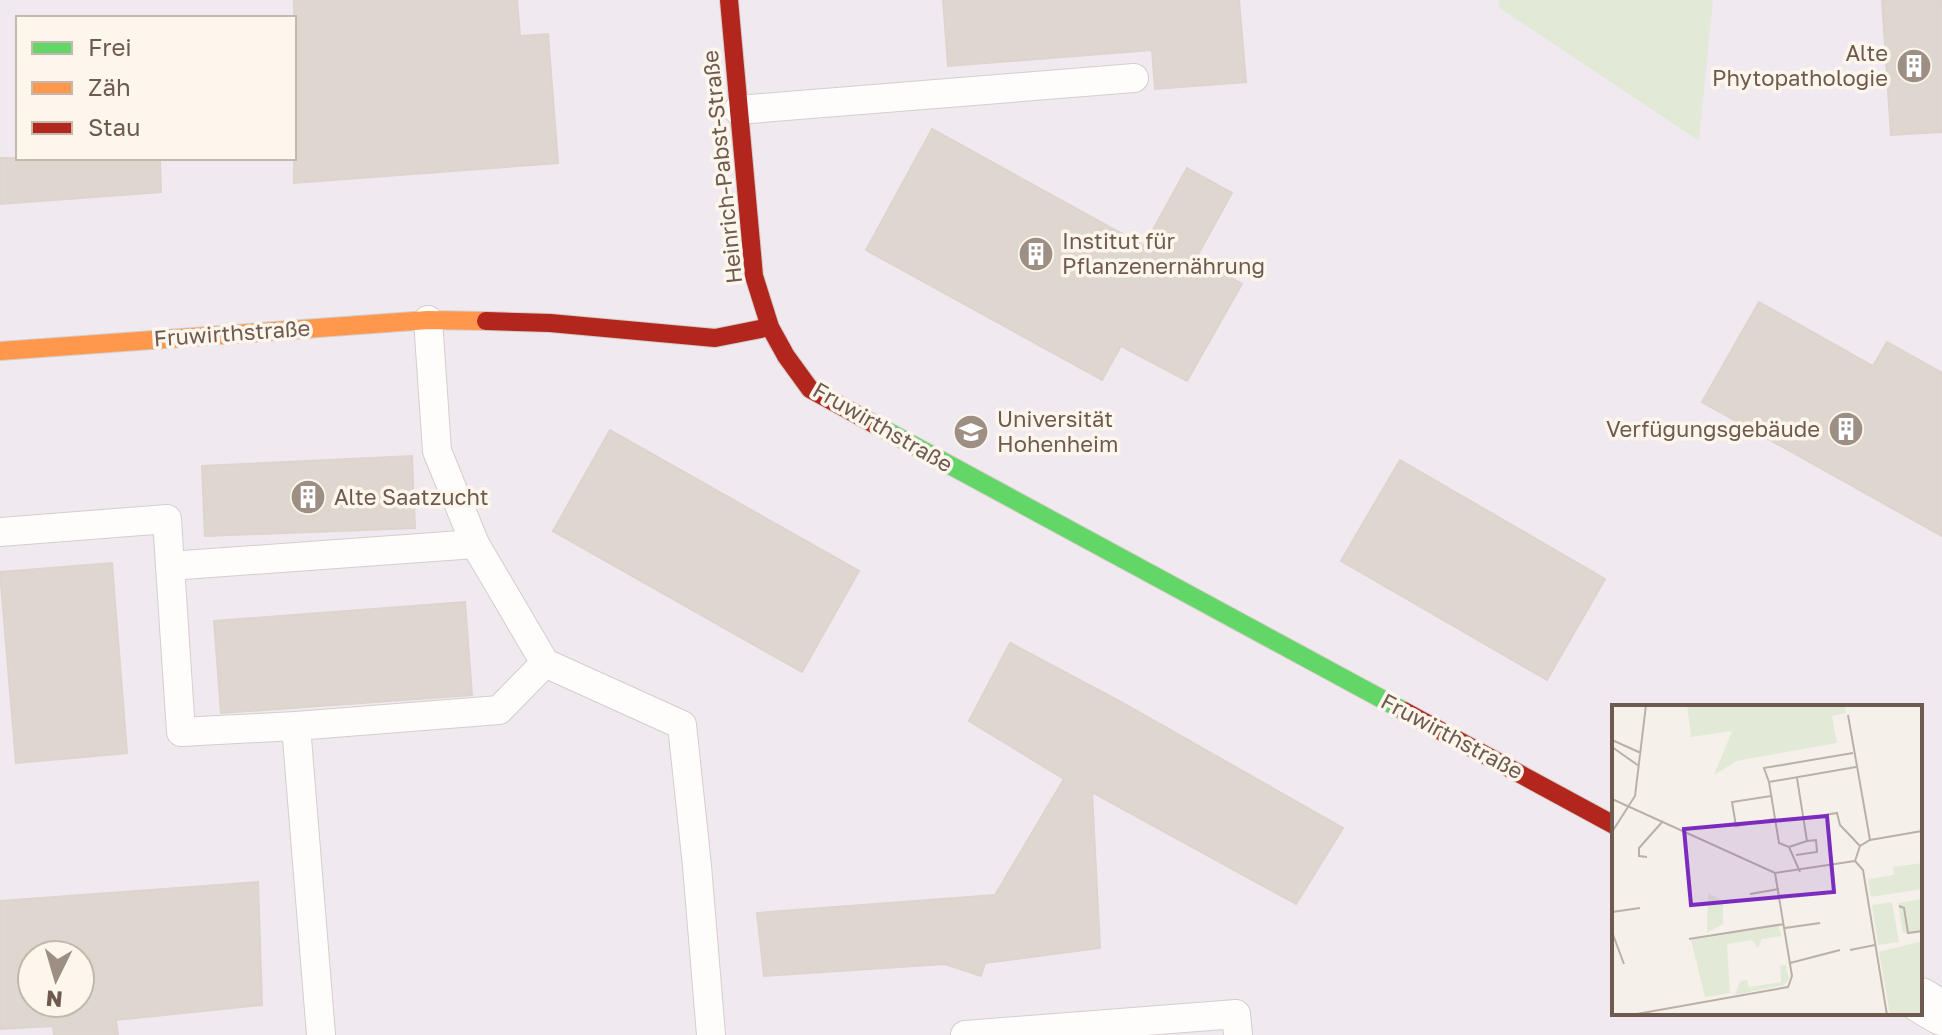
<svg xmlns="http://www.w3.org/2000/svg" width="1942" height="1035" viewBox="0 0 1942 1035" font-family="'Golos Text',sans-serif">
  <rect width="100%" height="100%" fill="#f5f1ea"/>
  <path fill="#f1e9f0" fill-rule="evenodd" d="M 0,0 L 1942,0 L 1942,1035 L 0,1035 ZM 18,18 L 294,18 L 294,158 L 18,158 ZM 1614,707 L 1920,707 L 1920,1013 L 1614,1013 ZM 32,955 L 80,955 L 80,1003 L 32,1003 Z"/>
  <path fill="#e2ead7" d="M 1499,0 L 1713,0 L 1699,141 L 1498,7 Z"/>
  <g fill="#ded7d0" stroke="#ddd4cd" stroke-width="2" fill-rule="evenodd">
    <path d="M 294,0 L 517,0 L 520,36 L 548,34 L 558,163 L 294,183 Z"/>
    <path d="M 943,0 L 1239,0 L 1246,82 L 1155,89 L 1152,50 L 948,66 Z"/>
    <path d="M 1882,0 L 1942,0 L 1942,132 L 1891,135 Z"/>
    <path d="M 932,129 L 1144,246 L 1187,168 L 1232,193 L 1196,258 L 1242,284 L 1187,381 L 1121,346 L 1102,380 L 866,250 Z"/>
    <path d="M 0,158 L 160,158 L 161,192 L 0,204 Z"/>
    <path d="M 1759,302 L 1873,366 L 1887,342 L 1942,373 L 1942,536 L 1702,402 Z"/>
    <path d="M 610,430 L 859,571 L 802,672 L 553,531 Z"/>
    <path d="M 412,456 L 415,528 L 205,536 L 202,466 Z"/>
    <path d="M 1400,460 L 1605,579 L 1547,680 L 1341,561 Z"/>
    <path d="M 112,563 L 127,753 L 16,763 L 0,572 Z"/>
    <path d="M 465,602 L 472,695 L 221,713 L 214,621 Z"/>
    <path d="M 1010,643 L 1121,702 L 1343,828 L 1296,904 L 1092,792 L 1100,948 L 985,963 L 981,976 L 945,964 L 764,976 L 757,913 L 995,895 L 1064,779 L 969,721 Z"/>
    <path d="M 258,882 L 262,1005 L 116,1020 L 118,1035 L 54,1035 L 53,1026 L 0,1029 L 0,901 ZM 32,955 L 80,955 L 80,1003 L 32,1003 Z"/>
  </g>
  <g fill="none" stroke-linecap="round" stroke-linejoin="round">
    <defs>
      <g id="lane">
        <path d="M 738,110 L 1134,78"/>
        <path d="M 428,320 L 437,451 L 475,544 L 545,663 L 682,725 L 697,866 L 711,1035"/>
        <path d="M 0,532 L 167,519 L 170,566"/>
        <path d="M 296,726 L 181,732 L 170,566 L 475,544"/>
        <path d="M 321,1035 L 296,726 L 499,710 L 545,663"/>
        <path d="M 965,1035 L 1236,1014 L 1238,1035"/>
      </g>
      <path id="street" d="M 1920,1000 L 1942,1013"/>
      <path id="fast" d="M 874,424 L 1404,711"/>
      <path id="slow" d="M 0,351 L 428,320 L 486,321"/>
      <g id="jam">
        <path d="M 729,0 L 754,276 L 770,327 L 786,356 L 810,389 L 874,424"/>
        <path d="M 486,321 L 550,323 L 715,338 L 770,327"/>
        <path d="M 1404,711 L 1614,825"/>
      </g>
    </defs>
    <use href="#lane" stroke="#d4cec9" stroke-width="30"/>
    <use href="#street" stroke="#d4cec9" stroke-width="46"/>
    <use href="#fast" stroke="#d4cdc7" stroke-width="20"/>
    <use href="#slow" stroke="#d4cdc7" stroke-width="20"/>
    <use href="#jam" stroke="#d4cdc7" stroke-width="20"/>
    <use href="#lane" stroke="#fefdfc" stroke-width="28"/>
    <use href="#street" stroke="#fefdfc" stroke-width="44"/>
    <use href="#fast" stroke="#63d668" stroke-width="18"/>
    <use href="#slow" stroke="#ff974d" stroke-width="18"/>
    <use href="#jam" stroke="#b3261e" stroke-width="18"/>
  </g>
  <defs>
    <symbol id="building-disc" viewBox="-11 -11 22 22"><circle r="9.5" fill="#9e8f85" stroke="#fcf6ec"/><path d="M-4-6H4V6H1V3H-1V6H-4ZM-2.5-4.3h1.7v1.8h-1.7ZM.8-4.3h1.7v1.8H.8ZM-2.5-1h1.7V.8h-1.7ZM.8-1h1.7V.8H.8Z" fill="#fff"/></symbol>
    <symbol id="university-disc" viewBox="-11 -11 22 22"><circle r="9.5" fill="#9e8f85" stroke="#fcf6ec"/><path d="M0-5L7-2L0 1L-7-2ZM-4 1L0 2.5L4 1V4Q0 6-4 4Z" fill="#fff"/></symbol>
  </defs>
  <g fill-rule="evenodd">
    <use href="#building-disc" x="1894" y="46" width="40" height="40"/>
    <use href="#building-disc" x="1016" y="234" width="40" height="40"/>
    <use href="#building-disc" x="1826" y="409" width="40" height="40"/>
    <use href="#university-disc" x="951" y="412" width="40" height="40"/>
    <use href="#building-disc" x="288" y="477" width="40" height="40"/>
  </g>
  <g text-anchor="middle" stroke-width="7" stroke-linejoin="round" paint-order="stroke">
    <g font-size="22" fill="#6f5a4f" stroke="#fcf6ec" text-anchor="start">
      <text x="1888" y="61" text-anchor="end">Alte<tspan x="1888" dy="25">Phytopathologie</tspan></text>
      <text x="1062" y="249">Institut für<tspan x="1062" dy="25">Pflanzenernährung</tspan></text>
      <text x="997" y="427">Universität<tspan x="997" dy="25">Hohenheim</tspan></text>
      <text x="1820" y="437" text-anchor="end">Verfügungsgebäude</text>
      <text x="334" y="505">Alte Saatzucht</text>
    </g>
    <g font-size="22" fill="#6f5a4f" stroke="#fcf6ec">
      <text transform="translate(722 167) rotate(-96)" y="8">Heinrich-Pabst-Straße</text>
      <text transform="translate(232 333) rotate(-4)" y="8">Fruwirthstraße</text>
      <text transform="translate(883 427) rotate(30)" y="8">Fruwirthstraße</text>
      <text transform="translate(1452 736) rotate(28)" y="8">Fruwirthstraße</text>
    </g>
  </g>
  <g transform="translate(1612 705)">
    <rect width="310" height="310" fill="#f5f1ea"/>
    <path d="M 75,0 L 233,0 L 234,8 L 220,11 L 225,38 L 125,56 L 102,70 L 120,26 L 79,32 ZM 310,158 L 310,184 L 259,192 L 256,174 L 282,170 L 281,162 ZM 96,188 L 111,196 L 111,219 L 95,228 ZM 310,194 L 310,225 L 291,228 L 286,198 ZM 280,197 L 287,237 L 266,240 L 260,200 ZM 167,221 L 169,231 L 150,234 L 146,243 L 140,235 L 115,239 L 118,288 L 93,292 L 79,235 ZM 310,236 L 310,310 L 278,310 L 267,247 ZM 174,260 L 177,274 L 172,280 L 123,290 L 128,276 L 135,275 L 137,282 L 169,277 L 168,261 Z" fill="#e2ead7"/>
    <path fill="none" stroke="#bbb0a7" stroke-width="2" d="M 236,10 L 258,135M 0,35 L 29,48M 0,42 L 27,61M 157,77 L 152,63 L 241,48M 159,91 L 120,97 L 124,121 L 162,114M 0,94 L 163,168 L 243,156M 213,110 L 225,108 L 228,120 L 248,141M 0,127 L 23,91 L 34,0M 177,142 L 195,136 L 185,73M 184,150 L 205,147 L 204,135 L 195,136M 35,152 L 27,151 L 27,143 L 51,116M 243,156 L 251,165 L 275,310M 243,156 L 248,141 L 258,135 L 310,126M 188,167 L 177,142 L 167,138 L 157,77 L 244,62M 138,189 L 167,184M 287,201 L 292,203 L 296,228 L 310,226M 0,207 L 28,203M 173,223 L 208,218M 0,227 L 12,259M 77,234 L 172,219M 238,245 L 263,240M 178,258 L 228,245M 19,310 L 176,282 L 180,271 L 163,168"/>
    <path fill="#7b2cbf" fill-opacity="0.15" stroke="#7b2cbf" stroke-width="4" d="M 215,111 L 222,187 L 79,200 L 72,124 Z"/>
    <rect width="310" height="310" fill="none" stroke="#6f5a4f" stroke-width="4"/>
  </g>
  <rect x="16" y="16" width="280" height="144" fill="#fcf6ec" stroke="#c4b8ad" stroke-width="2"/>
  <rect x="32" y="42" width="40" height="12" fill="#63d668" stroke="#c4b8ad" stroke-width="2"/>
  <text x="88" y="56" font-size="24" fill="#6f5a4f">Frei</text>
  <rect x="32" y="82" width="40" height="12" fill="#ff974d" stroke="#c4b8ad" stroke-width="2"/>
  <text x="88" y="96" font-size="24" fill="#6f5a4f">Zäh</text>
  <rect x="32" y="122" width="40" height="12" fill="#b3261e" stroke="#c4b8ad" stroke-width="2"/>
  <text x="88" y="136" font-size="24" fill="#6f5a4f">Stau</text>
  <g transform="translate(56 979) rotate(185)"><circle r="38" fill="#fcf6ec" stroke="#c4b8ad" stroke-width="2"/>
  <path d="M0-6L14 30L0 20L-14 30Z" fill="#9e8f85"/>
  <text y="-12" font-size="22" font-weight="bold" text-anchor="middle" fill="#6f5a4f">N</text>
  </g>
</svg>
